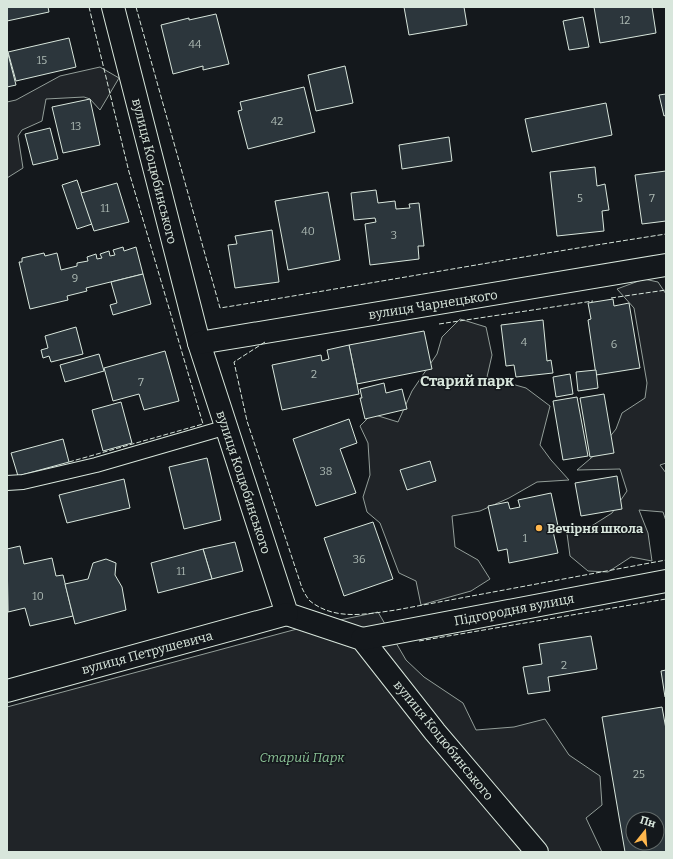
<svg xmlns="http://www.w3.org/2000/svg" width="673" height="859" viewBox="0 0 673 859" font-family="Bitter,serif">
  <rect width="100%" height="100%" fill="#14181c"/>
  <g fill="#202428" stroke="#939e99">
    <path d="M 100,67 L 119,78 L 100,110 L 90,99 L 84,97 L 46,99 L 42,121 L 22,130 L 18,136 L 23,168 L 7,178 L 7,102 L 16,100 L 60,76 Z"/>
    <path d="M 644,279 L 658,282 L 666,294 L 666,463 L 660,465 L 666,473 L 666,521 L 663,512 L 639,510 L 648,533 L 652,561 L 631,557 L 608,572 L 588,571 L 570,556 L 566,526 L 590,527 L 612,513 L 627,491 L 620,469 L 577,470 L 597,453 L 616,429 L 622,413 L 645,398 L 647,383 L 634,308 L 617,289 Z"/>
    <path d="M 460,319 L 486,327 L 492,355 L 487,377 L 526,388 L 550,406 L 540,445 L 551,460 L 569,480 L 537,482 L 509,498 L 480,511 L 452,516 L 455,547 L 478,560 L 490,579 L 471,591 L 421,605 L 416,581 L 399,573 L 380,523 L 367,512 L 363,497 L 370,475 L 368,443 L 360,426 L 372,414 L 398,422 L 412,391 L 437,354 L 442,337 Z"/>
    <path d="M 378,612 L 406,660 L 424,677 L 463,703 L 476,730 L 514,727 L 545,719 L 569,755 L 600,776 L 602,805 L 586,818 L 602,852 L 7,852 L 7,707 L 297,629 Z"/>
  </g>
  <g fill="#2c363c" stroke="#d8e6dc" fill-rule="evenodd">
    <path d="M 7,7 L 48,7 L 49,12 L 7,21 Z"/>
    <path d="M 404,7 L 464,7 L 467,25 L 409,35 Z"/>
    <path d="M 594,7 L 652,7 L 656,33 L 600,43 Z"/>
    <path d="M 216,14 L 229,64 L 203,70 L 203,66 L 173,74 L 161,25 L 189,18 L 189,20 Z"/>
    <path d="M 583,17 L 589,47 L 569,50 L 563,21 Z"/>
    <path d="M 69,38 L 76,67 L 16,81 L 8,52 Z"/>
    <path d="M 7,50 L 16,85 L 7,87 Z"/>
    <path d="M 345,66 L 353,103 L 316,111 L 308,75 Z"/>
    <path d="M 304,87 L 315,132 L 248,149 L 238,111 L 242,110 L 240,102 Z"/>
    <path d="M 666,94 L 666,115 L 664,116 L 659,95 Z"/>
    <path d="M 90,99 L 100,145 L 63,153 L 52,107 Z"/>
    <path d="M 606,103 L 612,135 L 532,152 L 525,119 Z"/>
    <path d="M 50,128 L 58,159 L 33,165 L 25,134 Z"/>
    <path d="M 449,137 L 452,161 L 402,169 L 399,145 Z"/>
    <path d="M 595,167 L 597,186 L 605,184 L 609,210 L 602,211 L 604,231 L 557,236 L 550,172 Z"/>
    <path d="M 666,171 L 666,221 L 642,224 L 635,175 Z"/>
    <path d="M 77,180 L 92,224 L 77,229 L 62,185 Z"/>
    <path d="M 117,183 L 129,222 L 94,231 L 81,193 Z"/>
    <path d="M 376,190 L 378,203 L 395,201 L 396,209 L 410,208 L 409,204 L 419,203 L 424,246 L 418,246 L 419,259 L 370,265 L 365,224 L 376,222 L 375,218 L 354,220 L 351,193 Z"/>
    <path d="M 328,192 L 340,260 L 288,270 L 275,201 Z"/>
    <path d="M 272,230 L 279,282 L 235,288 L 228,245 L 237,244 L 235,236 Z"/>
    <path d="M 123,247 L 124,251 L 136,247 L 143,274 L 86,288 L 87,291 L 67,296 L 68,300 L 30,309 L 19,262 L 22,262 L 22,258 L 44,253 L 45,256 L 57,253 L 61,270 L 77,266 L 77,263 L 88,261 L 87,257 L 96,254 L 97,259 L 102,258 L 100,254 L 109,251 L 110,256 L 115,255 L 113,250 Z"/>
    <path d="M 143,274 L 151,304 L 113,315 L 110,305 L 117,303 L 111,282 Z"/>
    <path d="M 613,299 L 614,306 L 629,303 L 640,368 L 596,375 L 588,320 L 591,319 L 588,303 Z"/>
    <path d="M 543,320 L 547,361 L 551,360 L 553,373 L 516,377 L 514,365 L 506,366 L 501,325 Z"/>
    <path d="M 76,327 L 83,354 L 51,362 L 49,356 L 43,358 L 41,350 L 48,348 L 45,336 Z"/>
    <path d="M 424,331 L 432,369 L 357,384 L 349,345 Z"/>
    <path d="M 349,345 L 359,394 L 282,410 L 272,365 L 321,355 L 322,361 L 329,359 L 327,350 Z"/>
    <path d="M 165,351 L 179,401 L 144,410 L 139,394 L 113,401 L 104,368 Z"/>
    <path d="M 99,354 L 104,371 L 65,382 L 60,365 Z"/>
    <path d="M 596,370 L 598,388 L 578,391 L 576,372 Z"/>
    <path d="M 570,374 L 573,394 L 556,397 L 553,377 Z"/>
    <path d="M 384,383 L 386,393 L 402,389 L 407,409 L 365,419 L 360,398 L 362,398 L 360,389 Z"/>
    <path d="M 604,394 L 614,453 L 590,457 L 580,398 Z"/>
    <path d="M 577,397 L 588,456 L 563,460 L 553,401 Z"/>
    <path d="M 121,402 L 132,443 L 103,451 L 92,410 Z"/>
    <path d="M 349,419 L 357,443 L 340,449 L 356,493 L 316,506 L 293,439 Z"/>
    <path d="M 63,439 L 69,462 L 18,476 L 11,453 Z"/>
    <path d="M 207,458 L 221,520 L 184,529 L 169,467 Z"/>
    <path d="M 430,461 L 436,481 L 407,490 L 400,470 Z"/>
    <path d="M 617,476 L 622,509 L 581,516 L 575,483 Z"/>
    <path d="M 124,479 L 130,508 L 67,523 L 59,495 Z"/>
    <path d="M 551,493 L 558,526 L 552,527 L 558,553 L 509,563 L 507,549 L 498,551 L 488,506 L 508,502 L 510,509 L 520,507 L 518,500 Z"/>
    <path d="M 373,522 L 393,579 L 344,596 L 324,538 Z"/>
    <path d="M 235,542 L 243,571 L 212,579 L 203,549 Z"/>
    <path d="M 20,546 L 24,564 L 52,558 L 56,576 L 63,575 L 73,616 L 30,626 L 25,608 L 8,612 L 7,549 Z"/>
    <path d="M 203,549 L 212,579 L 158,593 L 151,563 Z"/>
    <path d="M 106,559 L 116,563 L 115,575 L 122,587 L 126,610 L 75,624 L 65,584 L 88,579 L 93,563 Z"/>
    <path d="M 591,636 L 597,669 L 548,677 L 550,691 L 528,694 L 523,667 L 542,664 L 539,644 Z"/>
    <path d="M 666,670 L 666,697 L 665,697 L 661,671 Z"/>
    <path d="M 662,707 L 666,729 L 666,852 L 625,852 L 602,717 ZM 633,819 L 657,819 L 657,843 L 633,843 Z"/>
  </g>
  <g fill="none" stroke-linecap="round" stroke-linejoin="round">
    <defs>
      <path id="lane" d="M 7,483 L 23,482 L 96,465 L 227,427"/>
      <g id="street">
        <path d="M 113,7 L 199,343 L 287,614 L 362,639 L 435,732 L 537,852"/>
        <path d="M 199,343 L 666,265"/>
        <path d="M 362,639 L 666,581"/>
        <path d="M 7,691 L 287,614"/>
      </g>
    </defs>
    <use href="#lane" stroke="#d8e6dc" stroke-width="16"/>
    <use href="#street" stroke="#d8e6dc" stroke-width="24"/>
    <use href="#lane" stroke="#14181c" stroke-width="14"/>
    <use href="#street" stroke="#14181c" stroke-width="22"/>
    <g stroke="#d8e6dc" stroke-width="1" stroke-dasharray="5 2" stroke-linecap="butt">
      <path d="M 136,7 L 220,308 C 369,284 517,257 666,234"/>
      <path d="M 611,298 L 666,290"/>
      <path d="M 439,324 L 593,301"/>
      <path d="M 265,342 L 234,362 L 247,421 L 302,588 C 304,592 307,598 310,601 C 335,621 367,614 396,610 L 666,560"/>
      <path d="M 69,462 L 203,424 L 129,172 L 89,7"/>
      <path d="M 419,641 L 666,599"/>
    </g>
  </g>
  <circle fill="#ffb74d" stroke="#14181c" stroke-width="1.5" cx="539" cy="528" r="4"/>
  <g text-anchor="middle" stroke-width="3" stroke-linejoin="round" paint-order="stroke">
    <g font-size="11" fill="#adbab4">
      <text x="625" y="24">12</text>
      <text x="195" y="48">44</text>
      <text x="42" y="64">15</text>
      <text x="277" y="125">42</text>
      <text x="76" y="130">13</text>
      <text x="580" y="202">5</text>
      <text x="652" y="202">7</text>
      <text x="105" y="212">11</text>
      <text x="308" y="235">40</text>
      <text x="394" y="239">3</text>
      <text x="75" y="282">9</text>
      <text x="524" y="346">4</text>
      <text x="614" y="348">6</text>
      <text x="314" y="378">2</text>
      <text x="141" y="386">7</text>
      <text x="326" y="475">38</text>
      <text x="525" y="542">1</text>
      <text x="359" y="563">36</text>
      <text x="181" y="575">11</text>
      <text x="38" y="600">10</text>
      <text x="564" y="669">2</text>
      <text x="639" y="778">25</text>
    </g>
    <g font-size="13" fill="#d8e6dc" stroke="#14181c">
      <text transform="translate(155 171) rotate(76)" y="5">вулиця Коцюбинського</text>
      <text transform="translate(433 304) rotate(-9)" y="5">вулиця Чарнецького</text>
      <text transform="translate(244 482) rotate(72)" y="5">вулиця Коцюбинського</text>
      <text transform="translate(514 609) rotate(-11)" y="5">Підгородня вулиця</text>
      <text transform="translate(147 652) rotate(-15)" y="5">вулиця Петрушевича</text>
      <text transform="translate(444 740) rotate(51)" y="5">вулиця Коцюбинського</text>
    </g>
    <g font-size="13" font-weight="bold" fill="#d8e6dc" stroke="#14181c" text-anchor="start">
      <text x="547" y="533">Вечірня школа</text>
    </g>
    <g font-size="13" font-style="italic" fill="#8ac095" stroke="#14181c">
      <text x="302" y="762">Старий Парк</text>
    </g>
    <g font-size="15" font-weight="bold" fill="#d8e6dc" stroke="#14181c">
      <text x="467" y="386">Старий парк</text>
    </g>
  </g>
  <rect width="673" height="859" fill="none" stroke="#d8e6dc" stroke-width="16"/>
  <g transform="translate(645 831) rotate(17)"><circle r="19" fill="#14181c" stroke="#626a69"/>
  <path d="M0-3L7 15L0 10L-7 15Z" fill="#ffb74d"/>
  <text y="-6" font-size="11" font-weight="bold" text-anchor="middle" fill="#d8e6dc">Пн</text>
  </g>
</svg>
